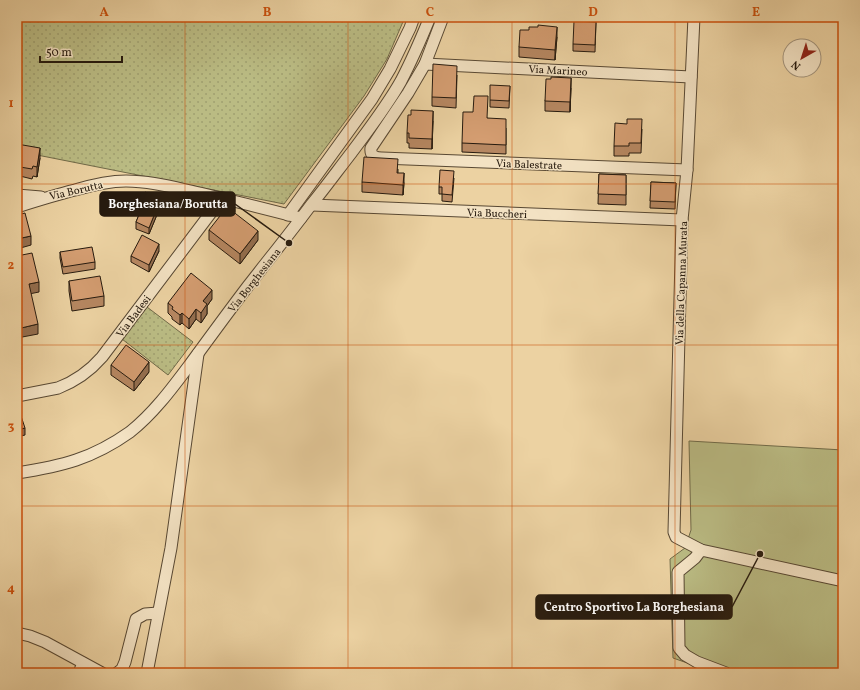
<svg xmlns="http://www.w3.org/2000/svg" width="860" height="690" viewBox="0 0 860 690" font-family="Vollkorn,serif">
  <defs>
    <pattern id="grass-dots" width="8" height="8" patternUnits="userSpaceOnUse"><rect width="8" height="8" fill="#babb83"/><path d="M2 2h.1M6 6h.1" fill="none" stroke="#a0a070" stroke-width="1.8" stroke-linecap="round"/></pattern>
  </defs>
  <rect width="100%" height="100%" fill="#ecd2a2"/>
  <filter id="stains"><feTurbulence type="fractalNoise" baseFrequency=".005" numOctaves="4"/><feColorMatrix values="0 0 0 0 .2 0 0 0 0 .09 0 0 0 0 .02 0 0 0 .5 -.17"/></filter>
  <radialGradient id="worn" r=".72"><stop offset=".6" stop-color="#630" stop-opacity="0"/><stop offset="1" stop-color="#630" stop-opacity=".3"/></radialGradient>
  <g fill="url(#grass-dots)" stroke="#706a48">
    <path d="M 17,17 L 405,17 L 387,59 L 364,96 L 284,204 L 17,151 Z"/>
    <path d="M 147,307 L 193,342 L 168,375 L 122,339 Z"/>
  </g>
  <path fill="#babb83" stroke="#706a48" d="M 689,441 L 843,450 L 843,673 L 716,673 L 673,658 L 670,559 L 685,548 L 691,530 Z"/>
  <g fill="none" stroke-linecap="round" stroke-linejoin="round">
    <defs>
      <g id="minor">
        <path d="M 443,17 L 425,64 L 408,93 L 371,148 C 370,156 375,158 382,158 L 687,170"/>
        <path d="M 694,17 L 687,170 L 682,220 L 674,532 L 676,537 L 701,550"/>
        <path d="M 425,64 L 691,77"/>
        <path d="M 17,195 L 41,197"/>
        <path d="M 312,205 L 682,220"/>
        <path d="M 17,207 C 36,201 55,195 75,190 C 92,185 109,181 126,181 C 149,181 172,187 195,192 C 231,200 266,209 301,218"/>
        <path d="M 288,215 L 372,99 L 390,69 L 410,28 L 414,17"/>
        <path d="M 17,396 L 58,388 C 76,381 89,372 102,357 L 222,198"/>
        <path d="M 17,473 C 62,466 92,459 130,432 C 154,413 173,387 191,363 C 210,337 229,311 248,286 C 269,259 291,232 311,205 C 325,188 338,170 352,152 C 369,129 387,106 401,81 C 412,60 421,39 430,17"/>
        <path d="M 17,633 L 30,636 L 45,642 L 102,673"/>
        <path d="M 79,673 L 83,663"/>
        <path d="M 117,673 L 122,669 L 125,662 L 136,619 L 145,614 L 158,613"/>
        <path d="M 147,673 L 171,548 L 198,354"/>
        <path d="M 726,673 L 697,662 L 685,655 L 679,648 L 678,572 L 695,558 L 701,550 L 843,581"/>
      </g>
    </defs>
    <use href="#minor" stroke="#584833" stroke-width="13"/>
    <use href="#minor" stroke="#f3e2c3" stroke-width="11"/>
  </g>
  <g fill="#b68761" stroke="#261a0e">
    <path d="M 596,22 L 595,52 L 573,51 L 573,44 Z"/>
    <path d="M 529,30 L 557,37 L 555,60 L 519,57 L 519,47 Z"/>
    <path d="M 457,75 L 456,108 L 432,106 L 432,97 Z"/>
    <path d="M 551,79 L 571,88 L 570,112 L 545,111 L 545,101 Z"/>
    <path d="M 510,86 L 509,108 L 490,107 L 490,100 Z"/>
    <path d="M 487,118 L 506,128 L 506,154 L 462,152 L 462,143 Z"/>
    <path d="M 433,121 L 432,149 L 409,148 L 409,143 L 407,143 L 407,133 Z"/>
    <path d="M 642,129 L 641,153 L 629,153 L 629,156 L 614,156 L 614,146 Z"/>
    <path d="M 17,144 L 40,158 L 37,177 L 33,176 L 32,179 L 20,176 L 19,179 L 17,179 Z"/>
    <path d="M 398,169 L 398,173 L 404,183 L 403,195 L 362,192 L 362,182 Z"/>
    <path d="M 599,174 L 626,175 L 626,205 L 598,204 Z"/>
    <path d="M 454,178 L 452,202 L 442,201 L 442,194 L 439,194 L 439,187 Z"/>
    <path d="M 651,182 L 676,183 L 675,209 L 650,208 Z"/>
    <path d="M 140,203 L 161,205 L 149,234 L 136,229 L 136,222 L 141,210 L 140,210 Z"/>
    <path d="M 209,230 L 258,240 L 240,264 L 209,240 Z"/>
    <path d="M 159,251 L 149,272 L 131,262 L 131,256 Z"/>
    <path d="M 60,252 L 95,262 L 95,269 L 63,274 L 60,258 Z"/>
    <path d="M 69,281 L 104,296 L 104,306 L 72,311 L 69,291 Z"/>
    <path d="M 212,299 L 207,306 L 207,314 L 201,323 L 196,319 L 189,329 L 182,323 L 180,325 L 172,319 L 172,317 L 168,313 L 168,303 Z"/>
    <path d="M 111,365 L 149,372 L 134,391 L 111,375 Z"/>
  </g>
  <g fill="#946e4f" stroke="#261a0e">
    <path d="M 557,27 L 557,37 L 555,60 L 555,50 Z"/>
    <path d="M 571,78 L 571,88 L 570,112 L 570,102 Z"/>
    <path d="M 433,111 L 433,121 L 432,149 L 432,139 Z"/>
    <path d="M 40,148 L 40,158 L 37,177 L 37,167 Z"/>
    <path d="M 404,173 L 404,183 L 403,195 L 403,185 Z"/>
    <path d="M 161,198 L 161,205 L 149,234 L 149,228 Z"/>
    <path d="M 258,231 L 258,240 L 240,264 L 240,254 Z"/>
    <path d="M 31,236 L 31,245 L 17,249 L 17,239 Z"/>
    <path d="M 159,244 L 159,251 L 149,272 L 149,265 Z"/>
    <path d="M 39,282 L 39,292 L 29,294 L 29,284 Z"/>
    <path d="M 212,290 L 212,299 L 207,306 L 207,314 L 201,323 L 201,313 L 203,301 Z"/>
    <path d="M 196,309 L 196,319 L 189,329 L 189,319 Z"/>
    <path d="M 182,313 L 182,323 L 180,325 L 180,315 Z"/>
    <path d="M 38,324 L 38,334 L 17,338 L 17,329 Z"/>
    <path d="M 149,362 L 149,372 L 134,391 L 134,382 Z"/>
    <path d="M 25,428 L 25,435 L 17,437 L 17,430 Z"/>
  </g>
  <g fill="#d49d71" stroke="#261a0e">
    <path d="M 574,21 L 596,22 L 595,45 L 573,44 Z"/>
    <path d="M 538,25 L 557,27 L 555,50 L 519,47 L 520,30 L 529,30 L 529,27 L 538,27 Z"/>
    <path d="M 433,64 L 457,66 L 456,98 L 432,97 Z"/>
    <path d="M 551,77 L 571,78 L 570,102 L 545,101 L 546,79 L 551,79 Z"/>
    <path d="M 490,85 L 510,86 L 509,101 L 490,100 Z"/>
    <path d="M 474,96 L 488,96 L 487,118 L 506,119 L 506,145 L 462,143 L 463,112 L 473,112 Z"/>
    <path d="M 411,110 L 433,111 L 432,139 L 409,138 L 409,133 L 407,133 L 408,115 L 411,115 Z"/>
    <path d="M 627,119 L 642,119 L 641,143 L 629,143 L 629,146 L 614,146 L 615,123 L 627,124 Z"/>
    <path d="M 17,144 L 40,148 L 37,167 L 33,166 L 32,169 L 20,167 L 19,170 L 17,169 Z"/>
    <path d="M 364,157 L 398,159 L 397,173 L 404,173 L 403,185 L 362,182 Z"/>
    <path d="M 440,170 L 454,171 L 452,195 L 442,194 L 442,187 L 439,187 Z"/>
    <path d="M 599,174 L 626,175 L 626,195 L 598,194 Z"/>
    <path d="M 651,182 L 676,183 L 675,202 L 650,201 Z"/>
    <path d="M 145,192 L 161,198 L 149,228 L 136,222 L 143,205 L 140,203 Z"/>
    <path d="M 227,207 L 258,231 L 240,254 L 209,230 Z"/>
    <path d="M 25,213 L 31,236 L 17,239 L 17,215 Z"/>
    <path d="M 142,235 L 159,244 L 149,265 L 131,256 Z"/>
    <path d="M 92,247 L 95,262 L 63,267 L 60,252 Z"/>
    <path d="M 32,253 L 39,282 L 29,284 L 38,324 L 17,329 L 17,256 Z"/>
    <path d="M 191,273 L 212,290 L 203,301 L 207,304 L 201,313 L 196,309 L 189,319 L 182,313 L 180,315 L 172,309 L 173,307 L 168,303 Z"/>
    <path d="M 100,276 L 104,296 L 72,301 L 69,281 Z"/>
    <path d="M 126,345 L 149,362 L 134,382 L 111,365 Z"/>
    <path d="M 21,416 L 25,428 L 17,430 L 17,417 Z"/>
  </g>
  <path fill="none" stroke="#cb500c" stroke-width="1" stroke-opacity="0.55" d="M 185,17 L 185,673M 348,17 L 348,673M 512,17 L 512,673M 675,17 L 675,673M 17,184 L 843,184M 17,345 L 843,345M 17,506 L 843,506"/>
  <g text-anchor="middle" stroke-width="3" stroke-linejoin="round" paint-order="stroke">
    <g font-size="11" fill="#261a0e" stroke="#f3e2c3">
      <text transform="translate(558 70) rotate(3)" y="4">Via Marineo</text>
      <text transform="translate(529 164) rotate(2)" y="4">Via Balestrate</text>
      <text transform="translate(76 190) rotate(-13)" y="4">Via Borutta</text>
      <text transform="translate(497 213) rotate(2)" y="4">Via Buccheri</text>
      <text transform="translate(254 280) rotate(-52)" y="4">Via Borghesiana</text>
      <text transform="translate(681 283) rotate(-88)" y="4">Via della Capanna Murata</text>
      <text transform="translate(133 316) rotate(-53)" y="4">Via Badesi</text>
    </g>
  </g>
  <path fill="none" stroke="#261a0e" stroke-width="1.5" d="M289 243L235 204M760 554L732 607"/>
  <g fill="#261a0e" stroke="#f3e2c3" stroke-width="1.5">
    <circle cx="289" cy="243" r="4"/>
    <circle cx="760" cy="554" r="4"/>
  </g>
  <g fill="#261a0e" stroke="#261a0e" stroke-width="1.5">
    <rect x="100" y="192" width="135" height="24" rx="4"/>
    <rect x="536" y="595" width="196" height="24" rx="4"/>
  </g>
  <g font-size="12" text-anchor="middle" font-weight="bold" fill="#fff">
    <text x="168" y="208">Borghesiana/Borutta</text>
    <text x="634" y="611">Centro Sportivo La Borghesiana</text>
  </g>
  <rect width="860" height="690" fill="none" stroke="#ecd2a2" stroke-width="44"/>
  <g transform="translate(802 58) rotate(219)"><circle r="19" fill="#f3e2c3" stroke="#a1927b"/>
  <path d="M0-3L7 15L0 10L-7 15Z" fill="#8f2418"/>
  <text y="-6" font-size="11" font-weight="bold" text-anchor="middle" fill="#261a0e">N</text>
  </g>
  <path d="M40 56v6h82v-6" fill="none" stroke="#261a0e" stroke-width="2"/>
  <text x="46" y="56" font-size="12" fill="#261a0e" stroke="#f3e2c3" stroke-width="3" paint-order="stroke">50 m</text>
  <rect x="22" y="22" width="816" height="646" fill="none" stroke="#cb500c" stroke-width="1.5"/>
  <g font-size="13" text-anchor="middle" font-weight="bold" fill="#cb500c">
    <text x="104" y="16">A</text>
    <text x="267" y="16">B</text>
    <text x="430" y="16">C</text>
    <text x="593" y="16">D</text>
    <text x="756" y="16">E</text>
    <text x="11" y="107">1</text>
    <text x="11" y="269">2</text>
    <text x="11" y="430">3</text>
    <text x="11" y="592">4</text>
  </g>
  <rect width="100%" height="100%" filter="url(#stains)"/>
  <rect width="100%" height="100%" fill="url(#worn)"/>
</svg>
